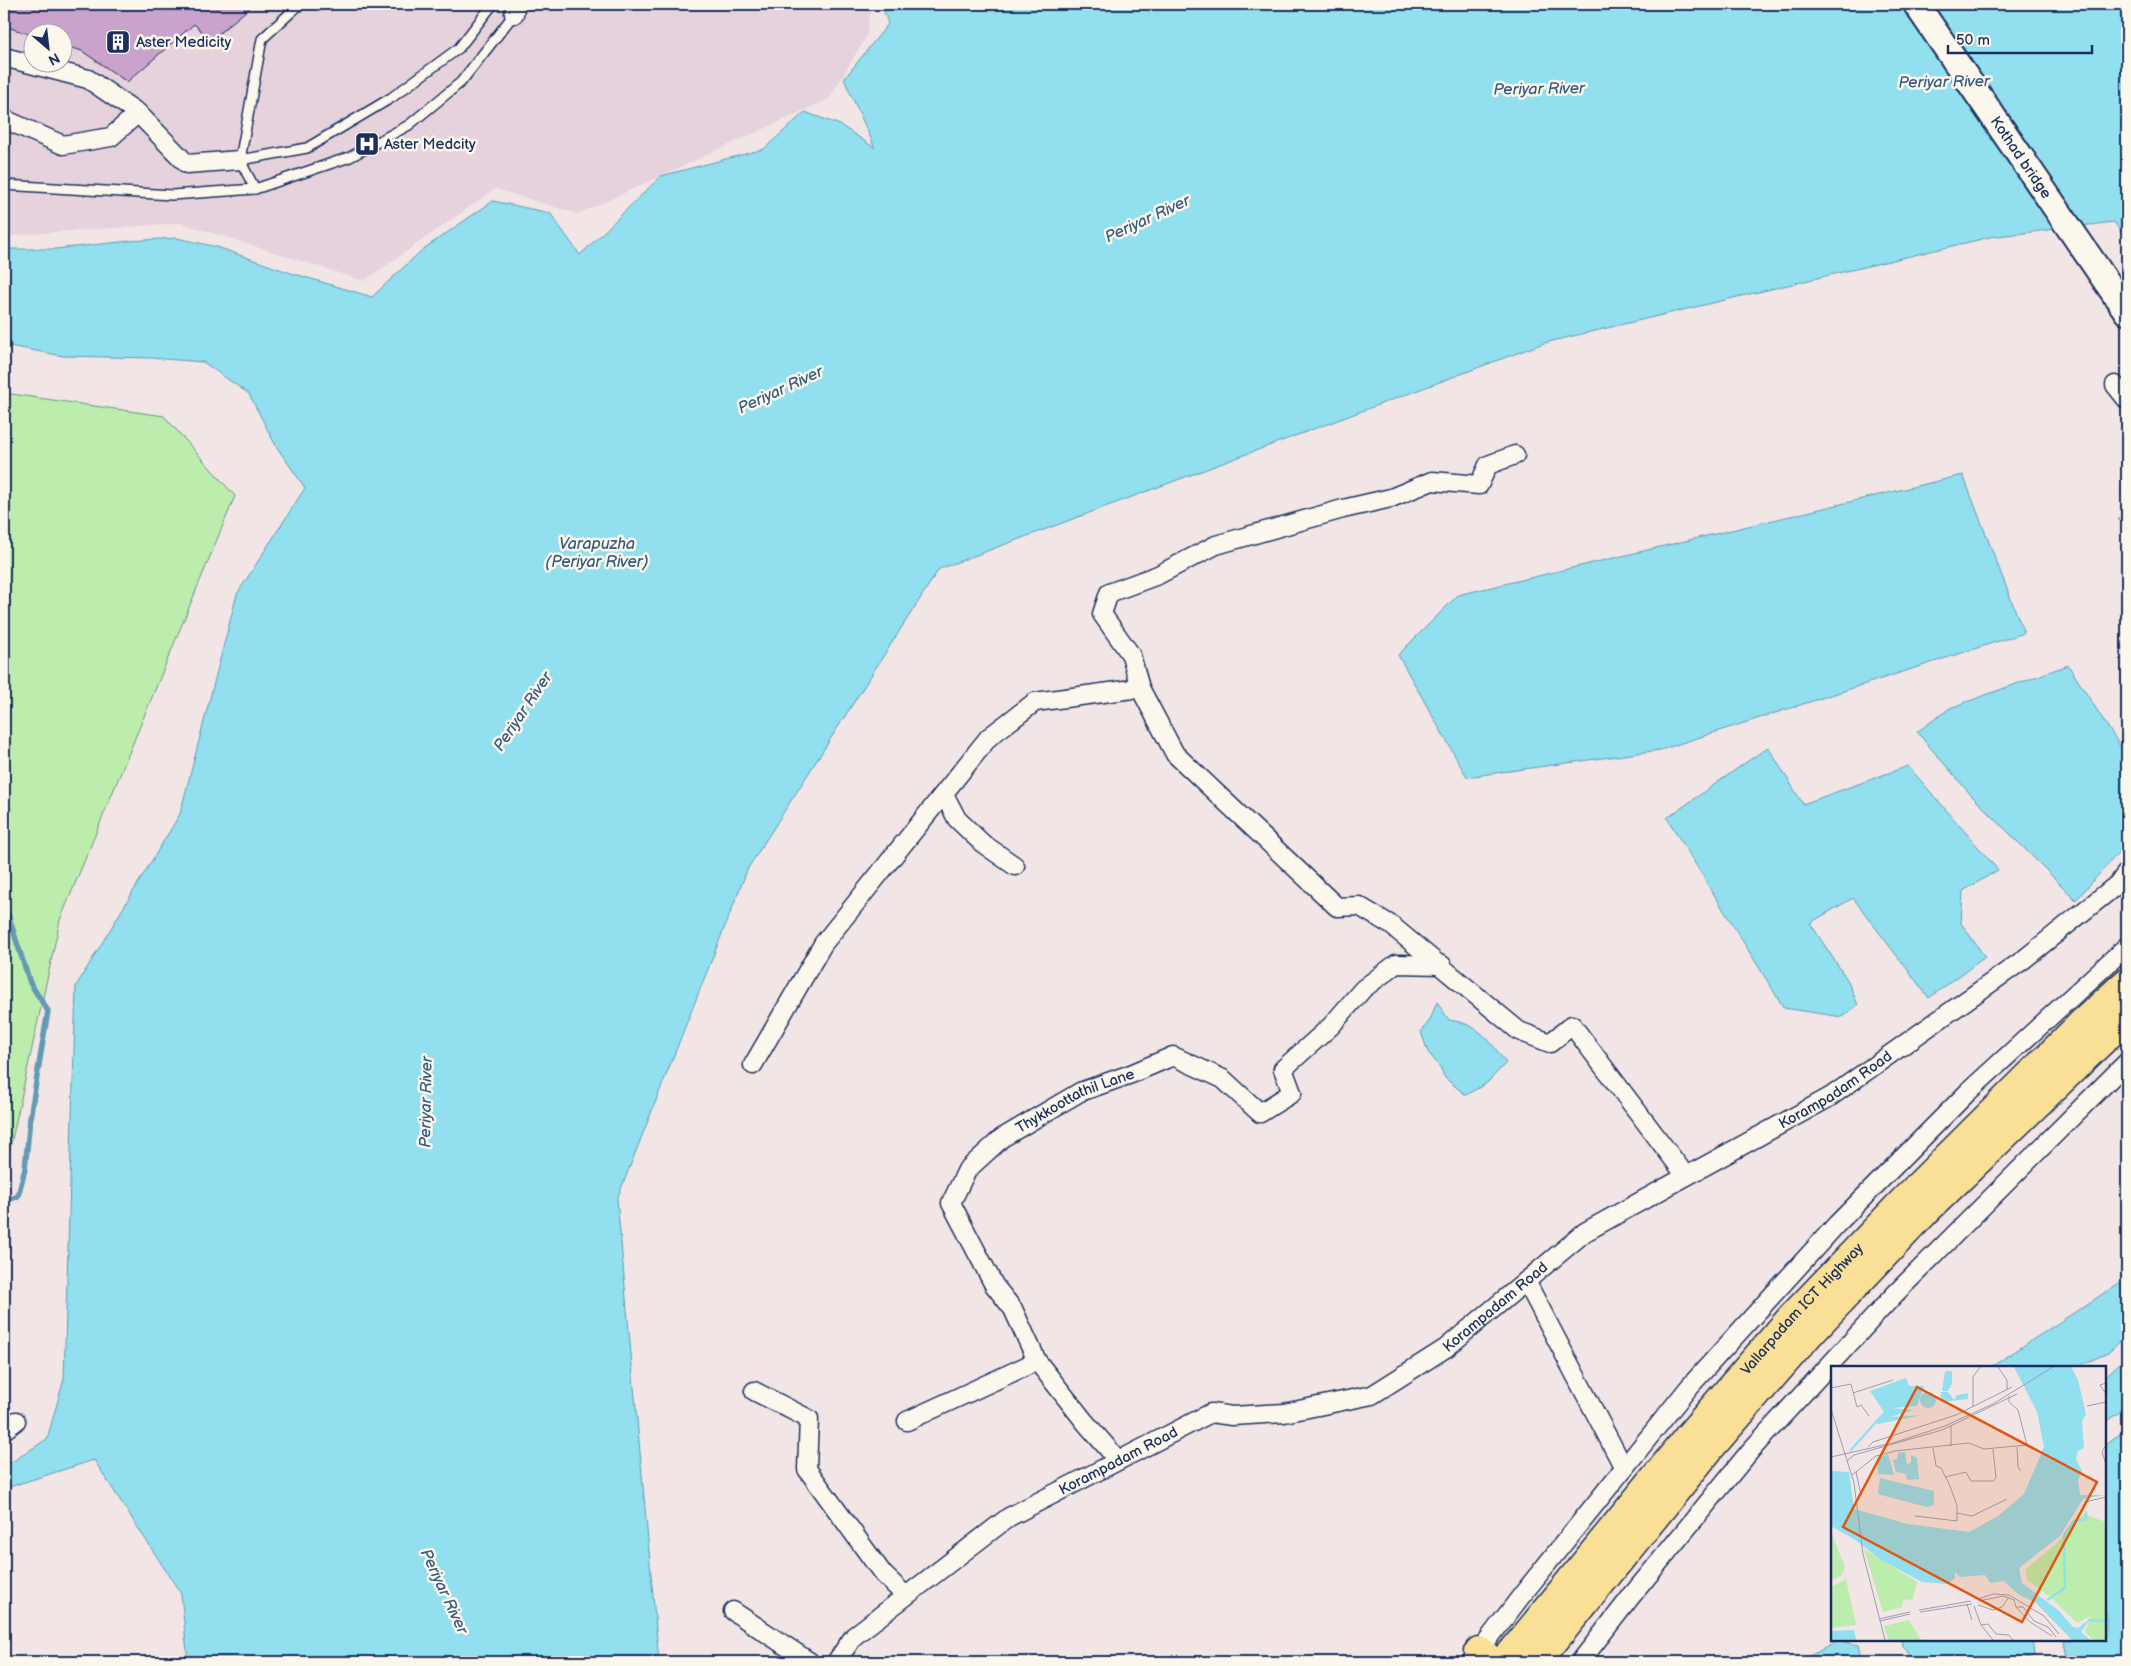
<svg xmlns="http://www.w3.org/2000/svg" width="2131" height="1666" viewBox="0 0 2131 1666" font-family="'Balsamiq Sans',sans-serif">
  <rect width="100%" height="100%" fill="#f1e6e5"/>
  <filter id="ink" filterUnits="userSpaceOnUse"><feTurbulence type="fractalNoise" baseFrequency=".02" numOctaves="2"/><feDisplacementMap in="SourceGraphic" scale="10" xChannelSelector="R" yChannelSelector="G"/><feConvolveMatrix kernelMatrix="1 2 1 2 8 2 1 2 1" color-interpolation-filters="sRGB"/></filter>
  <g filter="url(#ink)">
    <path fill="#e5d2dd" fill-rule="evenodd" d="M 4,4 L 872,4 L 866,37 L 829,99 L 578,214 L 495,189 L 364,281 L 181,223 L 4,236 ZM 32,32 L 62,32 L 62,62 L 32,62 Z"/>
    <path fill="#bcedad" stroke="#6c8e86" d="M 4,393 L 164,416 L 235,496 L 60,920 L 4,1176 Z"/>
    <g fill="#91dfef" stroke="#6299b5">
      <path d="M 882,4 L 2127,4 L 2127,241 L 2114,222 L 1990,237 L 1544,343 L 939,569 L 748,868 L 617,1199 L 659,1662 L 188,1662 L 181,1594 L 94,1460 L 12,1486 L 4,1491 L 4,1467 L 47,1439 L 64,1379 L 76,986 L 180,814 L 237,594 L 305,488 L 276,446 L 249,394 L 203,362 L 152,358 L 63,356 L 4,345 L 4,249 L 56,249 L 129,241 L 177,238 L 217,247 L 288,272 L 372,297 L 422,250 L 493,201 L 550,213 L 580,255 L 661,176 L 764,149 L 805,112 L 840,125 L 875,148 L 844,79 L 888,24 Z"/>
      <path d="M 1963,475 L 2024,633 L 1660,750 L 1467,777 L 1398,655 L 1458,595 Z"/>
      <path d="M 2068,665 L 2127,757 L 2127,843 L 2076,900 L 1971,795 L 1917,732 L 1950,708 Z"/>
      <path d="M 1768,747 L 1803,804 L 1908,766 L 1998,870 L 1963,891 L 1961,923 L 1985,957 L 1929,998 L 1853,898 L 1810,923 L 1848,981 L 1858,1005 L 1842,1017 L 1784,1008 L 1667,818 Z"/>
      <path d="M 1437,1002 L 1449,1020 C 1480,1024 1489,1040 1506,1063 L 1487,1083 L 1466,1095 L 1445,1078 L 1440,1067 L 1428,1052 L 1421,1032 L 1430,1020 Z"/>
      <path d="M 2127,1278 L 2127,1335 L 2108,1353 L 2076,1367 L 1991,1367 Z"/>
      <path d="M 2127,1356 L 2127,1407 L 2105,1422 L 2105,1377 Z"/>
      <path d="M 2127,1429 L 2127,1662 L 2068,1662 L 2064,1640 L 2105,1640 L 2105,1444 Z"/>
      <path d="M 1838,1640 L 1858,1645 L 1862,1662 L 1800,1662 Z"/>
      <path d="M 1901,1640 L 2032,1640 L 2034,1655 L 2018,1662 L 1914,1662 L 1902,1646 Z"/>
    </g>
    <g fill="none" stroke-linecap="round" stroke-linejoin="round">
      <path stroke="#6299b5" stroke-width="5.5" d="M 4,902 L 30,983 L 48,1011 L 30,1118 L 25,1169 L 18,1196 L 4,1202"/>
    </g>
    <path fill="#c9a3cb" stroke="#1b2f5e" d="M 4,4 L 254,4 L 211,40 L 194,24 L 127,82 L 82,51 L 62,45 L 62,32 L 32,32 L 32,35 L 4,26 Z"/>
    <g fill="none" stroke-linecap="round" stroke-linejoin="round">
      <defs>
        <g id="lane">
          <path d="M 240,160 L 307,148 L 391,98 L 459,48 L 493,4"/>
          <path d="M 4,185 L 172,195 L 255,189 L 350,157 L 409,125 L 461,82 L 515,13"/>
          <path d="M 255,189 L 240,160 L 262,39 L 300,4"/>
        </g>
        <g id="street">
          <path d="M 514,14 L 516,4"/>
          <path d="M 4,57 L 88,79 L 138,113"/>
          <path d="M 4,119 L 63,145 L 111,137 L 138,113 L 187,164 L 240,160"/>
          <path d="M 2115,385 L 2127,400"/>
          <path d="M 1515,455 L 1488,465 L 1479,485 L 1432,481 L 1391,498 L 1343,509 L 1216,545 L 1158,575 L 1109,593 L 1102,614 L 1131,655 L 1140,688 L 1175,754 L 1337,907 L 1359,906 L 1391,925 L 1519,1031 L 1550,1043 L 1572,1025 L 1686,1176"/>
          <path d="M 944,794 L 957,819 L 982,843 L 1015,866"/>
          <path d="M 753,1065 L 823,944 L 989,737 L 1035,702 L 1140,688"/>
          <path d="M 1526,1281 L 1624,1468"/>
          <path d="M 754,1391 L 809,1419 L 807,1469 L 883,1574 L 906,1596"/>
          <path d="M 907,1421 L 1037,1361"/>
          <path d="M 4,1430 L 16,1421"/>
          <path id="s1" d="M 1118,1460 L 1085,1422 L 1037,1361 L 1013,1309 L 994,1285 L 951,1203 L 967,1170 L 1002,1138 L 1080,1092 L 1131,1074 L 1173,1056 L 1223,1079 L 1260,1113 L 1292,1093 L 1283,1069 L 1331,1026 L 1363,989 L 1396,964 L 1442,965"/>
          <path d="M 733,1611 L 810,1662"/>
          <path id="s2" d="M 836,1662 L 854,1636 L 1009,1517 L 1211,1413 L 1232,1416 L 1284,1413 L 1372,1395 L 1446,1348 L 1585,1232 L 1830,1097 L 2023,960 L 2119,883 L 2127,872"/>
          <path d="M 1471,1662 L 1522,1595 L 1690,1386 L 1837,1224 L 1968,1092 L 2127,946"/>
          <path d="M 1580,1662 L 1633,1594 L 1751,1450 L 1895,1294 L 2127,1062"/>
        </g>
        <g id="secondary">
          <path id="s3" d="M 1916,4 L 2127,312"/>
        </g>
        <g id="highway">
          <path d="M 1479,1651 L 1496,1662"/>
          <path id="s4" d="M 1504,1662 L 1687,1438 L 1790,1319 L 1904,1200 L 2084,1021 L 2127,982"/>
          <path d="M 1537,1662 L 1712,1446 L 1811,1332 L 1925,1212 L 2127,1017"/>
        </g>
      </defs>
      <use href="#lane" stroke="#1b2f5e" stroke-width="12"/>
      <use href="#street" stroke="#1b2f5e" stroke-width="21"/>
      <use href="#secondary" stroke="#1b2f5e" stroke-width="29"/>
      <use href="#highway" stroke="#1b2f5e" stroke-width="31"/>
      <path stroke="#1b2f5e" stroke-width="3" stroke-dasharray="1 4" stroke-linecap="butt" d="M 2118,519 L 2127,518"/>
      <use href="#lane" stroke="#fbf7ec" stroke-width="9"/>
      <use href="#street" stroke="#fbf7ec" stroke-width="18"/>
      <use href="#secondary" stroke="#fbf7ec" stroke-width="25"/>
      <use href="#highway" stroke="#fadf96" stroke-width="28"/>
    </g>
  </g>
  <defs>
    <symbol id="building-square" viewBox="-11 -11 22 22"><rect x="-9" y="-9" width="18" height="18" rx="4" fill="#1b2f5e" stroke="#fbf7ec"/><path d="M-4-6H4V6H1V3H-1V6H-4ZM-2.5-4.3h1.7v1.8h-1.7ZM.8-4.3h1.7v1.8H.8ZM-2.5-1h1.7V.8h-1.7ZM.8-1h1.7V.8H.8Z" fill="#fff"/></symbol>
    <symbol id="hospital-square" viewBox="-11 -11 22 22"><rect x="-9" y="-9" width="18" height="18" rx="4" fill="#1b2f5e" stroke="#fbf7ec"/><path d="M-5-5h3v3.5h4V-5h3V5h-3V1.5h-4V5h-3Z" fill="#fff"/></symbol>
  </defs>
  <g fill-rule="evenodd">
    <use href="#building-square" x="104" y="28" width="28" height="28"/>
    <use href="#hospital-square" x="353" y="130" width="28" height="28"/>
  </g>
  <g text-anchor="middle" stroke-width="5" stroke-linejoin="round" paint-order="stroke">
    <g font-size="15" fill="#1b2f5e" stroke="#fbf7ec" text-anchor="start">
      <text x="136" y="47">Aster Medicity</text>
      <text x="384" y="149">Aster Medcity</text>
    </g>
    <g font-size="15" fill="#1b2f5e" stroke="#fbf7ec">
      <text dy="5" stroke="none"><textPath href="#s3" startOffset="186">Kothad bridge</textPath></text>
      <text dy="5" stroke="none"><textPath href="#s2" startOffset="1174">Korampadam Road</textPath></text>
      <text dy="5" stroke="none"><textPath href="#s1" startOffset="475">Thykkoottathil Lane</textPath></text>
      <text dy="5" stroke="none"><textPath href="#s2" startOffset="769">Korampadam Road</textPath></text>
      <text dy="5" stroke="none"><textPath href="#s4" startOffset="462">Vallarpadam ICT Highway</textPath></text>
      <text dy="5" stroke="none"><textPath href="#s2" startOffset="350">Korampadam Road</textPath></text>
    </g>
    <g font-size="16" font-style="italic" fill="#385b82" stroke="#fbf7ec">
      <text transform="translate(1944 81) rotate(-1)" y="6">Periyar River</text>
      <text transform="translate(1539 88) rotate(-1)" y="6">Periyar River</text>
      <text transform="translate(1147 218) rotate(-25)" y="6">Periyar River</text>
      <text transform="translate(780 389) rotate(-25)" y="6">Periyar River</text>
      <text x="597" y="549">Varapuzha<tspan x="597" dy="18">(Periyar River)</tspan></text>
      <text transform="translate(522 711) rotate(-56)" y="6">Periyar River</text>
      <text transform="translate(425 1102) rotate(-89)" y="6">Periyar River</text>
      <text transform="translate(445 1591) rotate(65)" y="6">Periyar River</text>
    </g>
  </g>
  <g transform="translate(1831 1366)">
    <rect width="275" height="275" fill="#f1e6e5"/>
    <path d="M 252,148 L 275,156 L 275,274 L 262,274 L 254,266 L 260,250 L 246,257 L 222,233 L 196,214 L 194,204 L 227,176 ZM 0,166 L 14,201 L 11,209 L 0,215 ZM 33,183 L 86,216 L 82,233 L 72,234 L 71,241 L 52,246 ZM 15,213 L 25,259 L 0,262 L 0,221 ZM 78,254 L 90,274 L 57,274 L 53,260 Z" fill="#bcedad"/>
    <path d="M 183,1 L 240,1 L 247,14 L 255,48 L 251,56 L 253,82 L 247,85 L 245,93 L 251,105 L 247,114 L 249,129 L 274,129 L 252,133 L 229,170 L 188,202 L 191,217 L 227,244 L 242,261 L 247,262 L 259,253 L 250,266 L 259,274 L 241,274 L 205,237 L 187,228 L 173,215 L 159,217 L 154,209 L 129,211 L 124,206 L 124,212 L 117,218 L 91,216 L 50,194 L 26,175 L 0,160 L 0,105 L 18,106 L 23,143 L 77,158 L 138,166 L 167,150 L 193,128 L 213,81 L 206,46 ZM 114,5 L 121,5 L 121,17 L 117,25 L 111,25 ZM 75,12 L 78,20 L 93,20 L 86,40 L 61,42 L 83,44 L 59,51 L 91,49 L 47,58 L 44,55 L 53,46 L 39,25 ZM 110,26 L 117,26 L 123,34 L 126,29 L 137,27 L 137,33 L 110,36 ZM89 34a8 8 0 1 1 16 0a8 8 0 1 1-16 0ZM 74,86 L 76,98 L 80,97 L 80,89 L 86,92 L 88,113 L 76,114 L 75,108 L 65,106 L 62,94 L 66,93 L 67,87 ZM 57,88 L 63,109 L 47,108 L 46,92 ZM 49,112 L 103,125 L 103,139 L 95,141 L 47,128 ZM 23,264 L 25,274 L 0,274 L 0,265 Z" fill="#91dfef"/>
    <path fill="none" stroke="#91dfef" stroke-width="2.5" d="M 19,85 L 45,56M 216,234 L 234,222 L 233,169 L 243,155 L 255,153 L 255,145M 257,254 L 275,255"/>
    <path fill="none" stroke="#9b9daf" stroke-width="1" d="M 167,1 L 176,14 L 176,24M 275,17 L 269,19 L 275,28M 0,22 L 20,18 L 26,41 L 30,39 L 38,50M 22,27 L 62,14M 256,40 L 275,36M 142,41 L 142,11 L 149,1M 0,43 L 23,117 L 32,188 L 54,274M 120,80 L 120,60M 37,81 L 42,76 L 125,49 L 181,21M 186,81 L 187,101 L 190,105M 0,91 L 62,77 L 114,60 L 162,38 L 222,1M 16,95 L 23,89 L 111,64 L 186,28M 275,98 L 271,86 L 275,79M 25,106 L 30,129M 21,109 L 45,90 L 64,85 L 138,77 L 153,83 L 196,79 L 187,44 L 178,36 L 178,30M 114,111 L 135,106 L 140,115 L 162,115 L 165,112 L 162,83M 254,136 L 275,131M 126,147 L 141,150 L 176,133M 84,150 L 126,155 L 126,140 L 119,120 L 110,102 L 105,100 L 102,82M 147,233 L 162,228 L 178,229 L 213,250 L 228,268M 148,235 L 172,230 L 183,234 L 185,241 L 192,241 L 203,255 L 217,261 L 225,271M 136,238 L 141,254M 147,239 L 162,244 L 171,241 L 178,231M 143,240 L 150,259 L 157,258 L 165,268 L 178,269 L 182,274M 185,241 L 199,256 L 221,270M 88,244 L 140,235M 89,246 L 141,238M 48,253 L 79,246M 49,255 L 79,248M 150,259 L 162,274"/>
    <path fill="#de5710" fill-opacity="0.15" stroke="#de5710" stroke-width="2.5" d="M 86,21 L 266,116 L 191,256 L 12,161 Z"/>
    <rect width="275" height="275" fill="none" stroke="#1b2f5e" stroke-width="2.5"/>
  </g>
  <rect width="2131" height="1666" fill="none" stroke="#fbf7ec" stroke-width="20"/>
  <rect x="10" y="10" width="2111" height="1646" fill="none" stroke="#1b2f5e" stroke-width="2" filter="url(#ink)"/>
  <g transform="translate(48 48) rotate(152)"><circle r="24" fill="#fbf7ec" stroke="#a1a7b3"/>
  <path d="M0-4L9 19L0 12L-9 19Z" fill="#1b2f5e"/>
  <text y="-8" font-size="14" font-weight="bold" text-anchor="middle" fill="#1b2f5e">N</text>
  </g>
  <path d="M1948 45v8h144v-8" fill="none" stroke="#1b2f5e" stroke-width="2.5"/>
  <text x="1956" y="45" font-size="15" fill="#1b2f5e" stroke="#fbf7ec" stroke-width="4" paint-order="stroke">50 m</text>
</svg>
